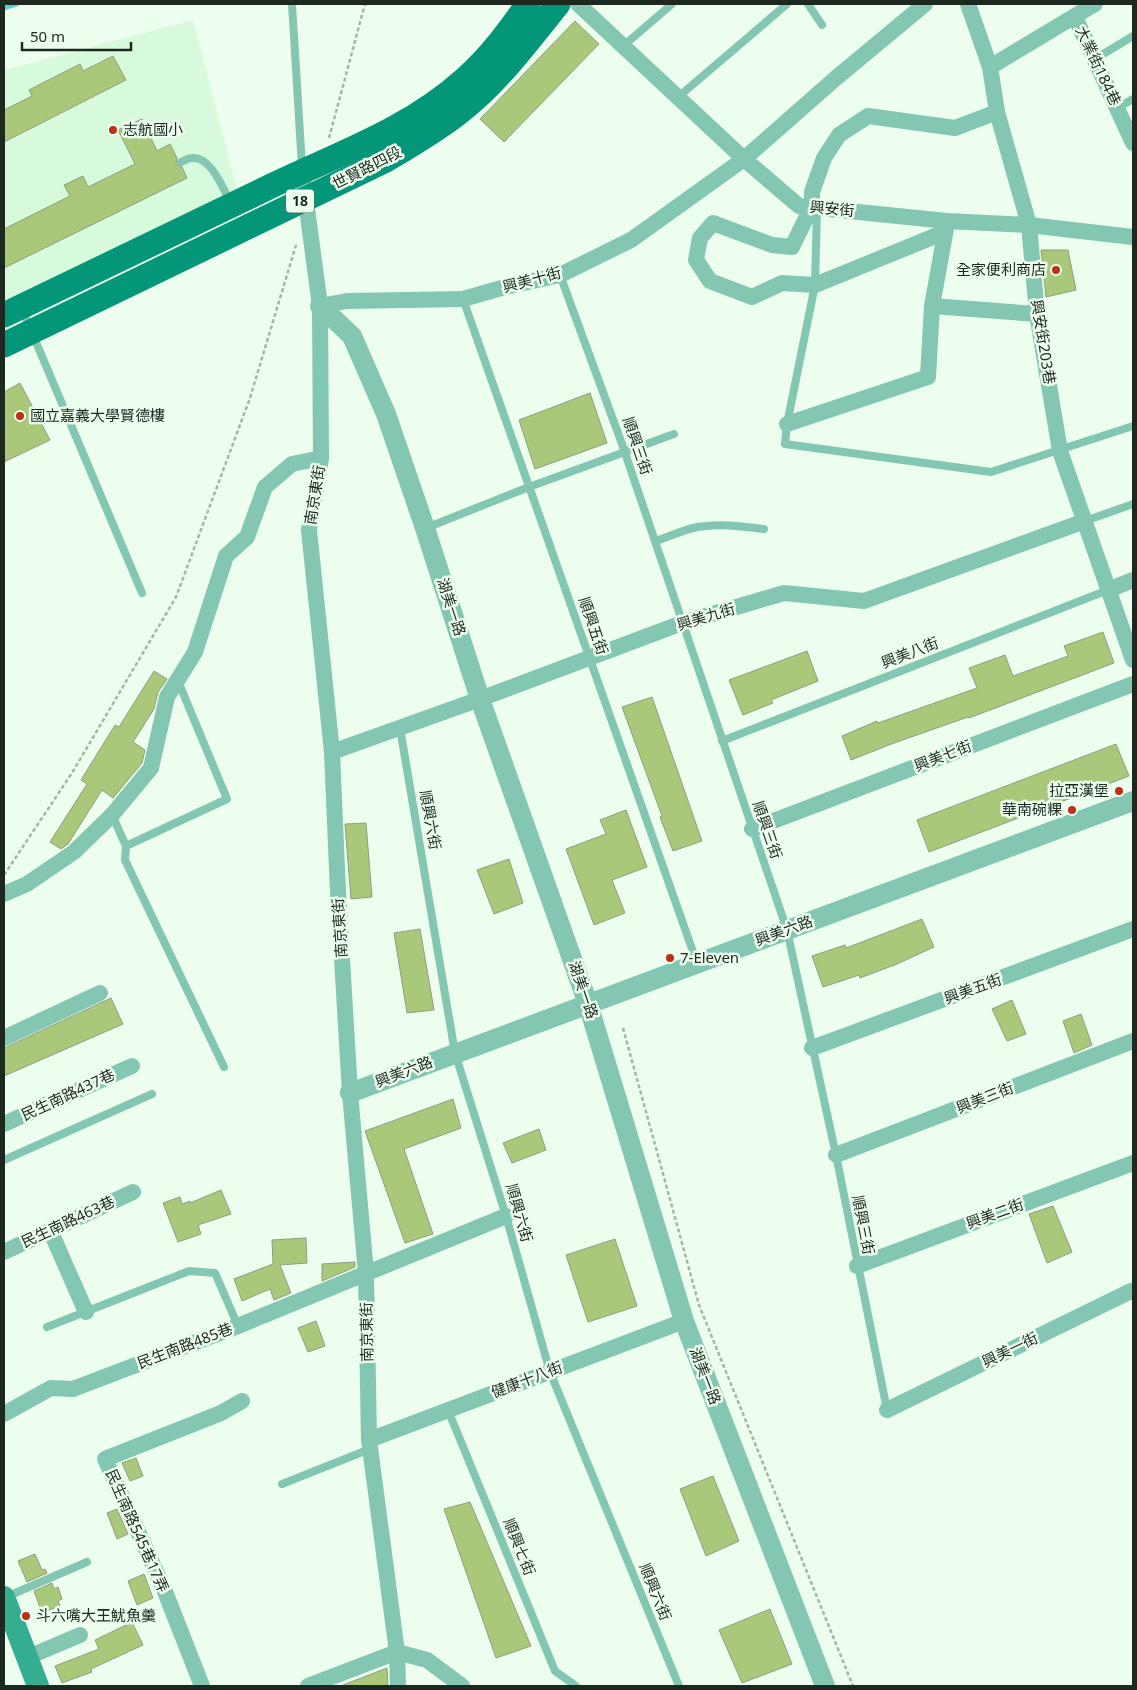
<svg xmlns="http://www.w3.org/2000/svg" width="1137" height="1690" viewBox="0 0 1137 1690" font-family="'Noto Sans','Noto Sans TC',sans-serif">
  <rect width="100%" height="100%" fill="#edfeef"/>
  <path fill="#d7fadc" d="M 193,20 L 237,190 L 4,303 L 4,70 Z"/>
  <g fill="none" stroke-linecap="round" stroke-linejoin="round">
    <path stroke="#56d1d2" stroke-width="4.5" d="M 4,8 L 17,4"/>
  </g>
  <g fill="#aac87a" stroke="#919d80">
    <path d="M 575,21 L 599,44 L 504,142 L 480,119 Z"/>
    <path d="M 113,56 L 126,80 L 4,142 L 4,110 L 32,96 L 29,90 L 80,64 L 83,71 Z"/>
    <path d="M 142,119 L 157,151 L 170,144 L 177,158 L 176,164 L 182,167 L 187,178 L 4,268 L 4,229 L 70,196 L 64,185 L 83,176 L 88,187 L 135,164 L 118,130 Z"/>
    <path d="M 1041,250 L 1068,250 L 1076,290 L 1046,297 Z"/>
    <path d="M 20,383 L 50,440 L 4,462 L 4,392 Z"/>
    <path d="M 590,393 L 607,443 L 535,469 L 519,420 Z"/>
    <path d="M 1103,632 L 1114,663 L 969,718 L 968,717 L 894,743 L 851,760 L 842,736 L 877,721 L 878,723 L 977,688 L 969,668 L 1005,655 L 1013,676 L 1068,656 L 1064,646 Z"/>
    <path d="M 807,651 L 818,681 L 771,700 L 773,703 L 743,715 L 729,680 Z"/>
    <path d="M 154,671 L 167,679 L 158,692 L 154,709 L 133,742 L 145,750 L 142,763 L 113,798 L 102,790 L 68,844 L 61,849 L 50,842 L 87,784 L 81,780 L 115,725 L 119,727 Z"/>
    <path d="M 652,697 L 702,841 L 673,851 L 660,817 L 662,816 L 622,707 Z"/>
    <path d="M 1116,744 L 1129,776 L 929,852 L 917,820 Z"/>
    <path d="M 626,810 L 647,867 L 612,880 L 625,913 L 594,925 L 566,849 L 606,834 L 600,820 Z"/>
    <path d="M 366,823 L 372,897 L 351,899 L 345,824 Z"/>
    <path d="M 509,859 L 523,903 L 494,914 L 477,870 Z"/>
    <path d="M 922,919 L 934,947 L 897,964 L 860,978 L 859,975 L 823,987 L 812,956 L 845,945 L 846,948 Z"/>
    <path d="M 420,929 L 434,1010 L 407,1013 L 394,933 Z"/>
    <path d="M 111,998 L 123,1024 L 4,1076 L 4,1048 Z"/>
    <path d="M 1012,1000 L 1026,1034 L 1007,1041 L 992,1009 Z"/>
    <path d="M 1081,1014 L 1092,1045 L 1074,1053 L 1063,1021 Z"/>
    <path d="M 453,1099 L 461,1128 L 404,1149 L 433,1234 L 405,1243 L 365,1131 Z"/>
    <path d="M 539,1129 L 546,1150 L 512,1163 L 503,1143 Z"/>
    <path d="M 221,1190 L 231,1214 L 198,1225 L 201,1234 L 178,1242 L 163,1203 L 180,1197 L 182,1204 L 190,1201 L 190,1203 Z"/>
    <path d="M 1053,1206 L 1072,1252 L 1047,1263 L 1029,1214 Z"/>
    <path d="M 306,1238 L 307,1263 L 280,1265 L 291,1293 L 274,1300 L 270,1289 L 242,1301 L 234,1279 L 273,1264 L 272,1240 Z"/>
    <path d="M 615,1239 L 637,1306 L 588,1322 L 566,1255 Z"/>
    <path d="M 355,1262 L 355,1267 L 322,1281 L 322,1264 Z"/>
    <path d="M 316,1321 L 325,1346 L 308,1352 L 298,1328 Z"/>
    <path d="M 136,1458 L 143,1476 L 130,1481 L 122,1463 Z"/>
    <path d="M 713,1476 L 739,1541 L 706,1556 L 680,1489 Z"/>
    <path d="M 470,1502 L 531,1646 L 496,1658 L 444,1509 Z"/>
    <path d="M 117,1509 L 128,1534 L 117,1539 L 107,1513 Z"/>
    <path d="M 35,1554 L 42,1570 L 45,1569 L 47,1573 L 27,1582 L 18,1561 Z"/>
    <path d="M 144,1574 L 153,1598 L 137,1605 L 128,1581 Z"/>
    <path d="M 52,1583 L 54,1589 L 58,1587 L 62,1599 L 58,1601 L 60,1606 L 42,1613 L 34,1591 Z"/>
    <path d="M 770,1609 L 792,1664 L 742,1683 L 719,1630 Z"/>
    <path d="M 132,1622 L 143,1645 L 91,1669 L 92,1672 L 62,1683 L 55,1666 L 99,1649 L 95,1640 Z"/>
    <path d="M 387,1668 L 388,1686 L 343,1686 L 343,1685 Z"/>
  </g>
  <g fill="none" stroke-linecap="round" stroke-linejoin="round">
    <g stroke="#a6b5a8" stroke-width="2.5" stroke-dasharray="4 2.5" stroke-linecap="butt">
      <path d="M 329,138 L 365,4"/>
      <path d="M 4,875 L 72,773 L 176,597 L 250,398 L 296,245"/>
      <path d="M 623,1028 L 699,1305 L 853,1686"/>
    </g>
    <g stroke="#83c7b2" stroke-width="8">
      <path d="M 292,4 L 302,167"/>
      <path d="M 808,4 L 822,25"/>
      <path d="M 622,47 L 672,4"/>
      <path d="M 1095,59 L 1133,36"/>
      <path d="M 677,98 L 787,4"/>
      <path d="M 1117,108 L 1133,99"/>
      <path d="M 181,162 C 184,161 188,158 192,158 C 211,156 223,189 231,203"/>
      <path d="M 817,208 L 815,285 L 787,424 L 785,444 L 991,472 L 1133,426"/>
      <path d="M 560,275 L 622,444 L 787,930 L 836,1155 L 887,1410"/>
      <path d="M 463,299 L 697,963"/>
      <path d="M 22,309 L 142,593"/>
      <path d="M 1085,521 L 1133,504"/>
      <path d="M 426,528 L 529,487 L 674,434"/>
      <path d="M 656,541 C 668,537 681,531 693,528 C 716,523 741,526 764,529"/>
      <path d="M 400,728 L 455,1053 L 506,1216 L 550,1372 L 679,1686"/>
      <path d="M 722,741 L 1108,590"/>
      <path d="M 112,815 L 126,846 L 125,860 L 224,1067"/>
      <path d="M 126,846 L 227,799 L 178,681"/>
      <path d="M 4,1160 L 152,1094"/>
      <path d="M 47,1327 L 189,1271 L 215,1273 L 238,1326"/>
      <path d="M 448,1410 L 555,1671 L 576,1686"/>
      <path d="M 282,1484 L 370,1449"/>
      <path d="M 6,1597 L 87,1562"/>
    </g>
    <g stroke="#83c7b2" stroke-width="16">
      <path d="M 578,4 L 744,159 L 799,206 L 947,221 L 1029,225 L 1133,237"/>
      <path d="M 968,4 L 990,67 L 997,112 L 1029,225 L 1037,314 L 1060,451 L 1133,660"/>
      <path d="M 1075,17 L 1133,143"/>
      <path d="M 990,67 L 1095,4"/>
      <path d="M 302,171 L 320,306 L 321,458 L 309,530 L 332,752 L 338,892 L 350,1093 L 366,1273 L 369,1440 L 397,1652 L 398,1686"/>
      <path d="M 945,232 L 815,285 L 782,283 L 752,297 L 710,281 L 696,260 L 700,238 L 713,223 L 772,245 L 792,247 L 812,206 L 812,192 L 824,158 L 839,135 L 868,116 L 955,128 L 997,112"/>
      <path d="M 320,306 L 347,301 L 463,299 L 505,287 L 560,275 L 631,240 L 744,159 L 836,78 L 925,4"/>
      <path d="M 932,306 L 1037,314"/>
      <path d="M 787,424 L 928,377 L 932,306 L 947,223"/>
      <path d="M 1108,590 L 1133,580"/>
      <path d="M 332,752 L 480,699 L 682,623 L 784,593 L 864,601 L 1085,521"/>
      <path d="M 752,829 L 1133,684"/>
      <path d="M 4,894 L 27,884 L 74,852 L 112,815 L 151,768 L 167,697 L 195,652 L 226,556 L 247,537 L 265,487 L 292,464 L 321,458"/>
      <path d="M 4,1038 L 100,993"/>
      <path d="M 812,1048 L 1133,929"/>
      <path d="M 4,1124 L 132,1066"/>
      <path d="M 836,1155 L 1133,1041"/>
      <path d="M 50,1230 L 86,1312"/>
      <path d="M 4,1252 L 133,1192"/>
      <path d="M 857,1266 L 1133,1163"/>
      <path d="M 887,1410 L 1131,1291 L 1133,1292"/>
      <path d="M 4,1414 L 51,1388 L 73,1389 L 238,1326 L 506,1216"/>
      <path d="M 369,1440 L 684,1321"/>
      <path d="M 26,1658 L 80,1635"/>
      <path d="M 202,1686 L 164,1589 L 105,1459 L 221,1413 L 242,1401"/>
      <path d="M 308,1686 L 397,1652 L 427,1660 L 462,1686"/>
    </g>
    <g stroke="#83c7b2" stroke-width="20">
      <path d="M 320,306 L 352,336 L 386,414 L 425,528 L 480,699 L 588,1004 L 684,1321 L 825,1686"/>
      <path d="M 350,1093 L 1133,801"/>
    </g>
    <path stroke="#34ad90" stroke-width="22" d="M 4,1597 L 38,1686"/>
    <g stroke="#049679" stroke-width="25">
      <path d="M 4,315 C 90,273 177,232 263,190 C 332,156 408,131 465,79 C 490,57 509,31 528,4"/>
      <path d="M 4,345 L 386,160 C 411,145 435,131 457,114 C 497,84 527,42 558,4"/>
    </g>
  </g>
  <g fill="#bb3017" stroke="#edfeef" stroke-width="2">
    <circle cx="113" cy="130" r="5"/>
    <circle cx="1056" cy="270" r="5"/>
    <circle cx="20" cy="416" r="5"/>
    <circle cx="1119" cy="791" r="5"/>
    <circle cx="1072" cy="810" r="5"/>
    <circle cx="670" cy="958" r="5"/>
    <circle cx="26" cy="1616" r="5"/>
  </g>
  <g text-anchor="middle" stroke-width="5" stroke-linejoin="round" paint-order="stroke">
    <rect fill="#edfeef" stroke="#5b685d" stroke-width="1" x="286" y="189.5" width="28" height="23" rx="4"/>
    <g font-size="14" font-weight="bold" fill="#1d281f">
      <text x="300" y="206">18</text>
    </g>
    <g font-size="15" fill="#1d281f" stroke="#edfeef">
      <text transform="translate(1098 66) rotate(65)" y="5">大業街184巷</text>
      <text transform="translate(367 168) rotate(-27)" y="5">世賢路四段</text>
      <text transform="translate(832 209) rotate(5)" y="5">興安街</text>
      <text transform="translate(532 280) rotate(-15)" y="5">興美十街</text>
      <text transform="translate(1043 342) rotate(81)" y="5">興安街203巷</text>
      <text transform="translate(637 446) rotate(71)" y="5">順興三街</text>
      <text transform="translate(315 495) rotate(-81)" y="5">南京東街</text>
      <text transform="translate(451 607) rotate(72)" y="5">湖美一路</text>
      <text transform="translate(706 617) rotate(-17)" y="5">興美九街</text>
      <text transform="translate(593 626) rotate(71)" y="5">順興五街</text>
      <text transform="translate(910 653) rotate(-21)" y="5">興美八街</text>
      <text transform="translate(943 756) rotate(-21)" y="5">興美七街</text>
      <text transform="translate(430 820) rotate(80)" y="5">順興六街</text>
      <text transform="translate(767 830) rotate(71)" y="5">順興三街</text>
      <text transform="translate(340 928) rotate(-94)" y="5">南京東街</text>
      <text transform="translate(784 931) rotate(-20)" y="5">興美六路</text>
      <text transform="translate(973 989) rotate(-20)" y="5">興美五街</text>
      <text transform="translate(583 990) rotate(71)" y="5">湖美一路</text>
      <text transform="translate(404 1072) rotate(-21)" y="5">興美六路</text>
      <text transform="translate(68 1095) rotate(-25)" y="5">民生南路437巷</text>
      <text transform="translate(985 1098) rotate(-21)" y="5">興美三街</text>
      <text transform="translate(519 1213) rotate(74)" y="5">順興六街</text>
      <text transform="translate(995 1214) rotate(-20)" y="5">興美二街</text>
      <text transform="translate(68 1222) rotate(-25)" y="5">民生南路463巷</text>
      <text transform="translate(863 1225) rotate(79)" y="5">順興三街</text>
      <text transform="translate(367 1332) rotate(-91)" y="5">南京東街</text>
      <text transform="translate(185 1346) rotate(-21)" y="5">民生南路485巷</text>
      <text transform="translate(1010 1350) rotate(-26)" y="5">興美一街</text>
      <text transform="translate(705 1376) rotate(69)" y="5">湖美一路</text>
      <text transform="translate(527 1380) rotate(-21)" y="5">健康十八街</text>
      <text transform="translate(137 1531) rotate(66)" y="5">民生南路545巷17弄</text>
      <text transform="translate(519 1547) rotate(68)" y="5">順興七街</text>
      <text transform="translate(655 1592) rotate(68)" y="5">順興六街</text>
    </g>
    <g font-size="15" fill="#1d281f" stroke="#edfeef" text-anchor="start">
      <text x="123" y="135">志航國小</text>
      <text x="1046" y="275" text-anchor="end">全家便利商店</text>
      <text x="30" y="421">國立嘉義大學賢德樓</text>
      <text x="1109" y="796" text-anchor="end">拉亞漢堡</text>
      <text x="1062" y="815" text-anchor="end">華南碗粿</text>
      <text x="680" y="963">7-Eleven</text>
      <text x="36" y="1621">斗六嘴大王魷魚羹</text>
    </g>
  </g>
  <rect width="1137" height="1690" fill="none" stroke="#1d281f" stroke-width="10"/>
  <path d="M22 42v8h109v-8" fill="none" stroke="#1d281f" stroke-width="2.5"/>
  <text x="30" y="42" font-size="15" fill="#1d281f" stroke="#edfeef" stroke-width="4" paint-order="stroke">50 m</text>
</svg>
